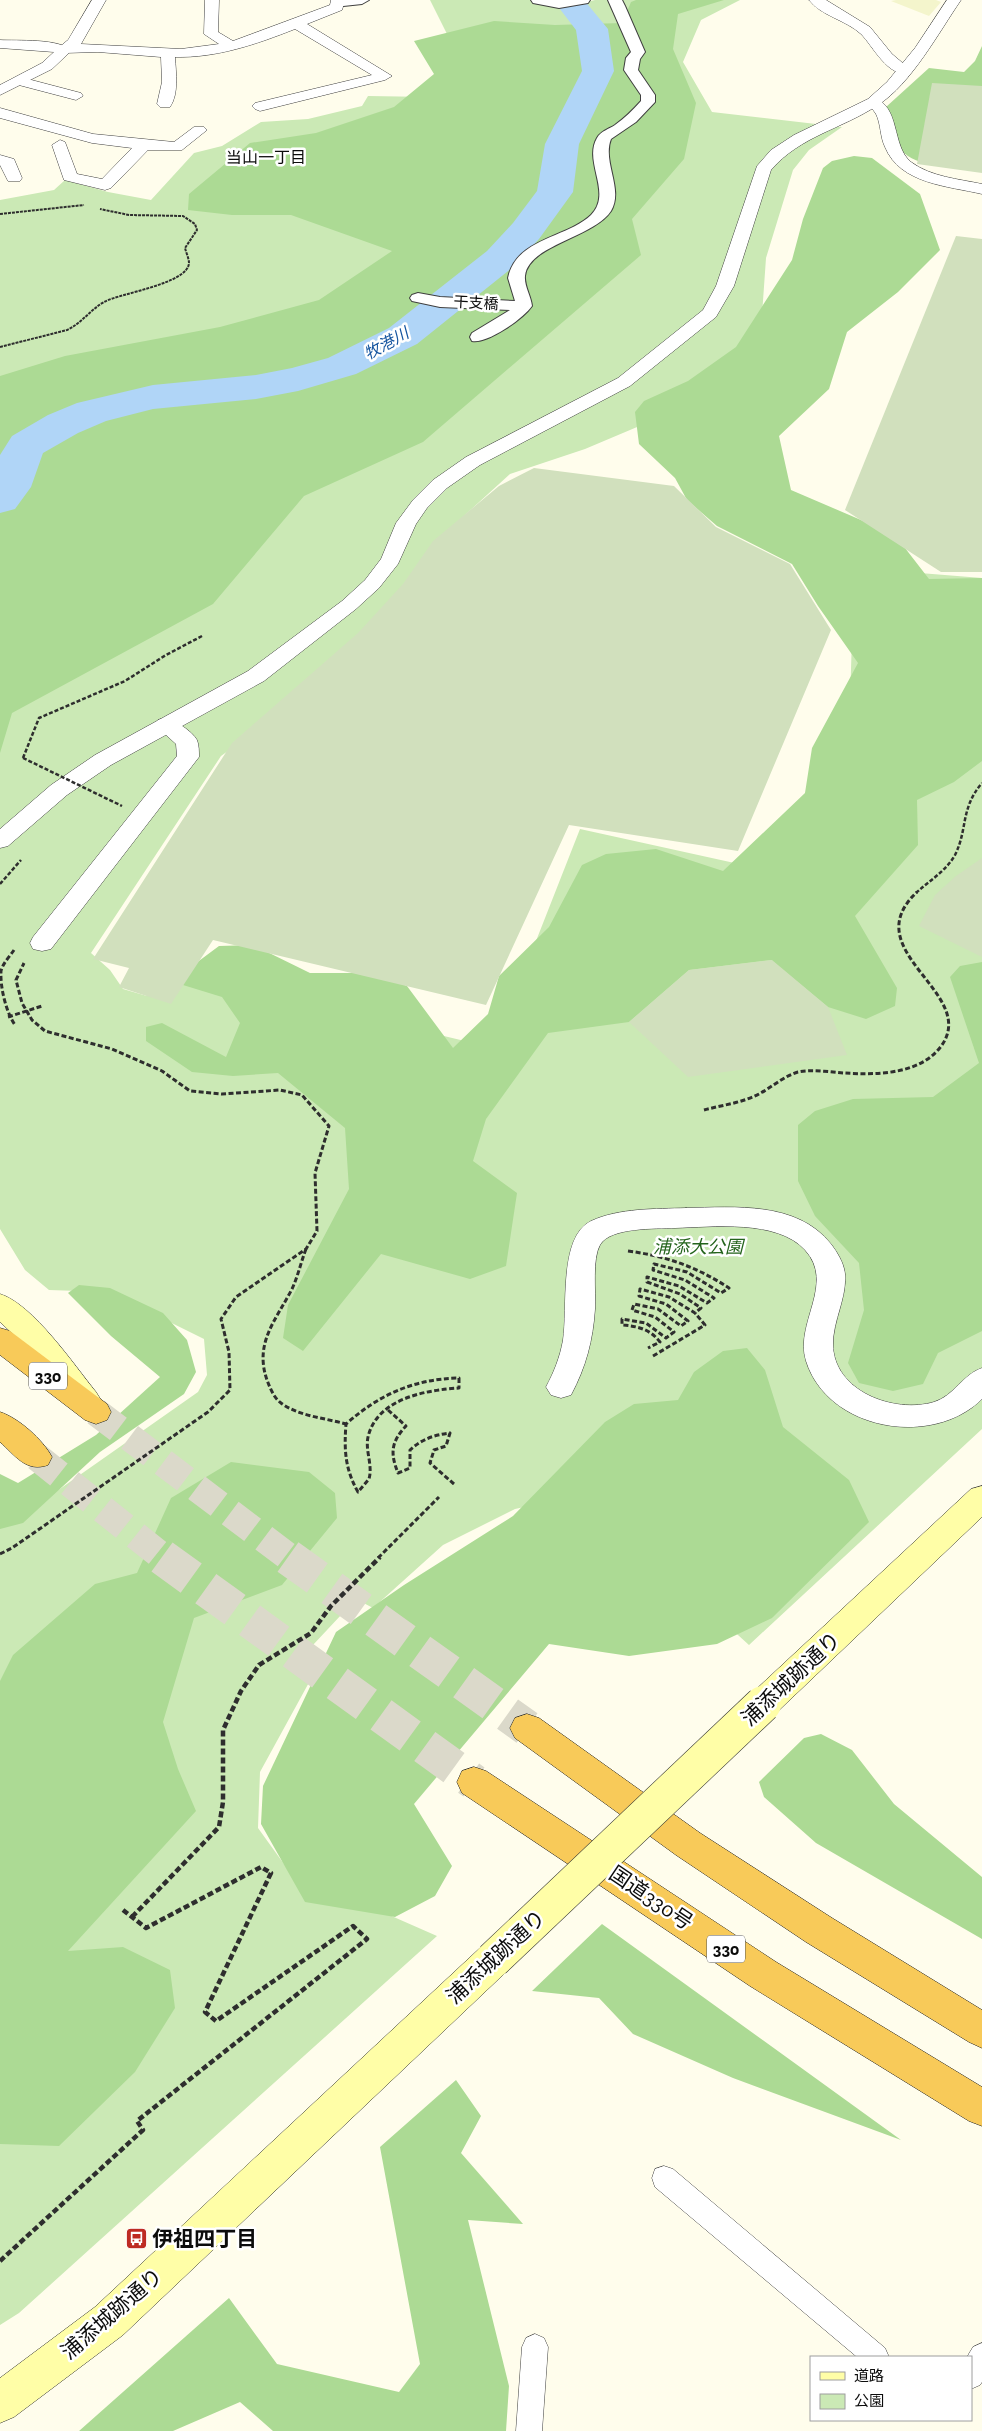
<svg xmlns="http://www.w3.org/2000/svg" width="982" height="2431" viewBox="0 0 982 2431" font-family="'Zilla Slab','Noto Sans JP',serif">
  <rect width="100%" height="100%" fill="#fffdec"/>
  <path fill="#f4f5cc" d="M 896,0 L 936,0 L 941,2 L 929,16 L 891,1 Z"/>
  <path fill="#cbe9b5" d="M 430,0 L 530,0 L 562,8 L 595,0 L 740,0 L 701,20 L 683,62 L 712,112 L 842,127 L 809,150 L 793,170 L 766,258 L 762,315 L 724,377 L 675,411 L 585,449 L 510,474 L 465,515 L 437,567 L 257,730 L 221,756 L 91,953 L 110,970 L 123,989 L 147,996 L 159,984 L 231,985 L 494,1048 L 580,829 L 794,876 L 849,734 L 852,637 L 895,571 L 982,578 L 982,1429 L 749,1645 L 632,1539 L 566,1498 L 515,1509 L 443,1545 L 373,1608 L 356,1599 L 298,1661 L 312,1677 L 260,1772 L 258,1828 L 289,1871 L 437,1936 L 19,2313 L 0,2325 L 0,1516 L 37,1505 L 198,1392 L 207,1375 L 204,1339 L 109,1292 L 49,1290 L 25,1270 L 0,1229 L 0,200 L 54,190 L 65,180 L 108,192 L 151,200 L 194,153 L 222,146 L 261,122 L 308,119 L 362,106 L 368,96 L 431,97 L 455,50 Z"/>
  <g fill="#acda94">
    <path d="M 636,0 L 724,0 L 678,14 L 673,49 L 696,103 L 684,159 L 632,219 L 641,255 L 423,442 L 304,496 L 213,604 L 12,713 L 0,753 L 0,376 L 65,356 L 220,327 L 319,300 L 392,251 L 291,215 L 232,215 L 188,210 L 189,194 L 250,143 L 316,133 L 394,107 L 434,74 L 414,41 L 494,21 L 555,25 L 622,23 L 631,2 Z"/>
    <path d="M 982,46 L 982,89 L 921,162 C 893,154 893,132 886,107 L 929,68 L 964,72 L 975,61 Z"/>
    <path d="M 854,156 L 872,158 L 920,194 L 940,250 L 898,292 L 847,332 L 829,389 L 779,436 L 791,490 L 868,523 L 905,548 L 929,579 L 982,578 L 982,761 L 954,782 L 917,800 L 918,845 L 855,916 L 897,988 L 895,1006 L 866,1019 L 828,1007 L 771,960 L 689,970 L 629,1022 L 548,1033 L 486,1119 L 473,1161 L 517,1193 L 506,1266 L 470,1279 L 381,1254 L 303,1351 L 283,1338 L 288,1305 L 349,1189 L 345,1128 L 278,1073 L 233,1076 L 192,1072 L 146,1041 L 146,1027 L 162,1023 L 226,1057 L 240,1023 L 222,997 L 183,985 L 184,972 L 219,946 L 253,945 L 310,973 L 376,973 L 407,986 L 453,1048 L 488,1014 L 499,976 L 549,927 L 582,865 L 606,854 L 656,849 L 723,871 L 805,793 L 812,748 L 858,663 L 818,606 L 792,564 L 717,526 L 687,500 L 675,478 L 639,444 L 635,412 L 644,401 L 688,381 L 736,347 L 792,260 L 803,219 L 823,168 L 832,161 Z"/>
    <path d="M 982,962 L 982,1331 L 938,1353 L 923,1384 L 893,1391 L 859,1383 L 848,1363 L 864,1310 L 859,1263 L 815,1216 L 798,1181 L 798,1125 L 815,1111 L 853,1099 L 933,1097 L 979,1063 L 950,977 L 960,966 Z"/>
    <path d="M 79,1285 L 110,1288 L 163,1313 L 187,1340 L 196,1372 L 184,1394 L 100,1452 L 23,1523 L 0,1529 L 0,1474 L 18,1483 L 96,1435 L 160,1377 L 111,1336 L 68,1293 Z"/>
    <path d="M 747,1348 L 765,1370 L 783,1427 L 849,1480 L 869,1522 L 772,1618 L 717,1644 L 629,1656 L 549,1644 L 414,1804 L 452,1866 L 435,1896 L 395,1917 L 305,1902 L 261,1824 L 263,1786 L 336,1632 L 404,1585 L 513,1516 L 605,1422 L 634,1404 L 678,1400 L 694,1372 L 723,1351 Z"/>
    <path d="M 231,1462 L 309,1472 L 335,1493 L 337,1518 L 282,1585 L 194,1618 L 163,1722 L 178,1769 L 196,1811 L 68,1951 L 123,1947 L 170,1970 L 175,2008 L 135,2072 L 59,2146 L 0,2144 L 0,1681 L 13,1655 L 95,1584 L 137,1573 L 171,1498 Z"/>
    <path d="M 821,1734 L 852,1750 L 894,1804 L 982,1877 L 982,1939 L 816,1843 L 764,1797 L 759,1782 L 804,1738 Z"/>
    <path d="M 602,1924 L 901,2140 L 733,2078 L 633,2034 L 599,1998 L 532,1991 Z"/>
    <path d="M 456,2080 L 481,2116 L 461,2153 L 523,2224 L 468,2220 L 509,2386 L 506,2431 L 273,2431 L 240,2402 L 173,2431 L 79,2431 L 229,2298 L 277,2364 L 399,2392 L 420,2364 L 380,2147 Z"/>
  </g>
  <g fill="#d1e0bd">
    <path d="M 932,83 L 982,86 L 982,173 L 917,164 Z"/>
    <path d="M 956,236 L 982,239 L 982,572 L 941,572 L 845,510 Z"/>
    <path d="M 534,468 L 674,486 L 716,527 L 790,564 L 831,630 L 738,851 L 569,825 L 486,1005 L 213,940 L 171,1004 L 119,987 L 129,968 L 93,959 L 232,743 L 358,633 L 403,584 L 433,541 L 499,486 Z"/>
    <path d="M 982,858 L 982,957 L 919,926 L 935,895 L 956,876 Z"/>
    <path d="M 772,960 L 828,1007 L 847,1055 L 688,1077 L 629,1022 L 689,970 Z"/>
  </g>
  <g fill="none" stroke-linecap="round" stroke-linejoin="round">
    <path fill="#b0d5f7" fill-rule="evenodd" d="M 553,0 L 584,0 L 608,29 L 614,71 L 579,144 L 573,192 L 539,239 L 513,267 L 417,344 L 356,374 L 298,391 L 256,399 L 153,409 L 106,421 L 78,433 L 43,453 L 31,487 L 15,509 L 0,513 L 0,455 L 12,436 L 48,415 L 77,403 L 153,385 L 256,375 L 292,368 L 328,358 L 389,328 L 487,251 L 513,223 L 537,191 L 545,144 L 582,71 L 576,30 Z"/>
    <g stroke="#dbd9ca" stroke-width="28" stroke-dasharray="28 14" stroke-linecap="butt">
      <path d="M 96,1412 L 290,1558"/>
      <path d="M 37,1457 L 164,1558"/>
    </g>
    <g stroke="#dbd9ca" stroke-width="36" stroke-dasharray="36 18" stroke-linecap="butt">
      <path d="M 162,1557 L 474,1782"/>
      <path d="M 288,1557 L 527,1728"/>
    </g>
    <defs>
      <g id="service">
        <path d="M 664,2166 L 673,2169 L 885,2348 L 889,2357 L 857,2357 L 655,2187 L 652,2178 L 655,2169 Z"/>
        <path d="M 535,2334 L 544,2338 L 548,2347 L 542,2431 L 516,2431 L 522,2347 L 526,2338 Z"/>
        <path d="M 982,2343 L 982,2382 L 980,2385 L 971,2389 L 971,2357 L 967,2357 L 973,2347 Z"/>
      </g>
      <g id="pedestrian">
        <path d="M 339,0 L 369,0 L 362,4 L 334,7 L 332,4 Z"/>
        <path d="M 531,0 L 590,0 L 588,3 L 559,8 L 533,3 Z"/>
        <path d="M 608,0 L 622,0 L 625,6 L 645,52 L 640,59 L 638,70 L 655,95 L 655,102 L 636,122 L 611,139 C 602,162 624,189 611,211 C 593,238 528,245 525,276 C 524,286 531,296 532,306 C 523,319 487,344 472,341 L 470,337 L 472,333 L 510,310 L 440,307 L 412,301 L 410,298 L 412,295 L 418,293 L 440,297 L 515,301 L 508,278 C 516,238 567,238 591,215 C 613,193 583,162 597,138 C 601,131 609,129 615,125 C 625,118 633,110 641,101 L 641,95 L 624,70 L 626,58 L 631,52 Z"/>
      </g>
      <g id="minor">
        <path d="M 92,0 L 106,0 L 81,44 L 181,49 L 219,44 L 204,34 L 205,0 L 219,0 L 218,32 L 233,41 L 330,5 L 331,0 L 345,0 L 342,10 L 307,24 L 392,76 L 385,80 L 260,111 L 255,109 L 252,106 L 255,103 L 372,75 L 295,29 C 257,44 217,58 175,57 C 176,73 179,94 170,107 L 160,107 L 157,104 L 162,82 L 161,57 L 98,52 L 64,53 L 57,49 L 68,40 Z"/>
        <path d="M 809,0 L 826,0 L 870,27 L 892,54 L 911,70 L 909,73 C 888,78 873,46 861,34 C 846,20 821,16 809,0 Z"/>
        <path d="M 20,77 L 81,93 L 83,96 L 76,100 L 15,84 L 13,81 Z"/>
        <path d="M 873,98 C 901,105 891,146 911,162 C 931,177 959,179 982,184 L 982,194 C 948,186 900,184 885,147 C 880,137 881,124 876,114 C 873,109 869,106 866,102 Z"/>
        <path d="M 0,108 L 93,134 L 174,142 L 194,127 L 204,127 L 207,130 L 182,150 L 148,150 L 111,188 L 105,190 L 64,180 L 52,145 L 60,140 L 65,142 L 77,174 L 102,179 L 132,148 L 92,143 L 0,118 Z"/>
        <path d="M 0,155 L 14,159 L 22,178 L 20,181 L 8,181 L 0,165 Z"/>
        <path d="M 166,718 C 176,721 192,731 197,740 C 199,745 199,752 199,757 L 51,949 L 42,951 L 33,949 L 30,943 L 33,937 L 177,756 L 176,744 L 155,725 L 158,720 Z"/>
        <path d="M 686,1208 C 735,1207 797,1201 831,1244 C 837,1252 844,1263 845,1274 C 847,1298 833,1320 833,1344 C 833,1391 894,1414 934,1402 C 954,1396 963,1374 982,1368 L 982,1399 C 933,1448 828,1431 806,1361 C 794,1323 836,1284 805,1250 C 777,1219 712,1227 675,1228 C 656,1229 610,1227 600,1245 C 592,1259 596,1292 595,1309 C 593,1340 586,1367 571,1395 L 561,1398 L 551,1395 L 546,1387 C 554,1372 560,1357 563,1340 C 568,1309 558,1237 591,1221 C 619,1208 656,1209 686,1208 Z"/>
      </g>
      <g id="tertiary">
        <path d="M 947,0 L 961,0 C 939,32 911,84 878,105 C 842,129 800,136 771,170 L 734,286 L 716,317 L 630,386 L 480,465 L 447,488 L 427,508 L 416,524 L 398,564 L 379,588 L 356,609 L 264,681 L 111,765 L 67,795 L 8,846 L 0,848 L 0,829 L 51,785 L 95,755 L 248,671 L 342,601 L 365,580 L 381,559 L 396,523 L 413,500 L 433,480 L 466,457 L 618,378 L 703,310 L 716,286 L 757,166 L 771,150 L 794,135 L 868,99 L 887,82 L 915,48 Z"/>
        <path d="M 0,40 C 16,41 61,38 71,51 L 52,69 L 0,95 L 0,85 L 42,63 L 54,52 L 0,48 Z"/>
      </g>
      <g id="secondary">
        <path d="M 0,1294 C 33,1304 74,1365 96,1392 L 101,1400 L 96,1408 L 86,1411 L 76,1408 L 28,1348 L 0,1322 Z"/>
        <path d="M 982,1486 L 982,1517 L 775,1714 L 763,1718 L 751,1714 L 747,1704 L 751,1694 L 971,1489 Z"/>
        <path d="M 493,1943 L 506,1948 L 511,1960 L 506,1972 L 123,2335 L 14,2417 L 0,2423 L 0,2378 L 95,2307 L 480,1948 Z"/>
      </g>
      <g id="trunk">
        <path d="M 0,1328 L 10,1331 L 107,1404 L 111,1412 L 107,1420 L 96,1424 L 85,1420 L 0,1355 Z"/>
        <path d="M 0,1412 C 19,1418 43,1440 52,1457 L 48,1465 C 26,1473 15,1455 0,1442 Z"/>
        <path d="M 527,1714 L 539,1718 L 700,1833 L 832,1918 L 982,2010 L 982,2048 L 969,2042 L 806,1942 L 676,1855 L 515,1738 L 510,1728 L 515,1718 Z"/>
        <path d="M 474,1767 L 486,1771 L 776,1962 L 982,2087 L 982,2126 L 969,2121 L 750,1986 L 462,1793 L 457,1782 L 462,1771 Z"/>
      </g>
    </defs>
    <use href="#service" stroke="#3f3f3f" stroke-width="1"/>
    <use href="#pedestrian" stroke="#3f3f3f" stroke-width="2"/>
    <use href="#minor" stroke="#3f3f3f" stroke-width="1"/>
    <use href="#tertiary" stroke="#3f3f3f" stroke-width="1"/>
    <use href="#secondary" stroke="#2e2e2e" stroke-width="1"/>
    <use href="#trunk" stroke="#1d1d1d" stroke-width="1"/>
    <g stroke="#2e2e2e" stroke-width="2" stroke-dasharray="3 1" stroke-linecap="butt">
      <path d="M 0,214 L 84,205"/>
      <path d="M 0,347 L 67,330 C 82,323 90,310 104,302 C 120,293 188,284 189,263 C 189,259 186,252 185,248 L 197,230 L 195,224 L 183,216 L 129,215 L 100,209"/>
    </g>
    <g stroke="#2e2e2e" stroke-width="2.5" stroke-dasharray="4 2" stroke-linecap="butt">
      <path d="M 23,758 L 39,718 L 125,681 L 166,655 L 202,636"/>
      <path d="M 0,884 L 21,860"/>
      <path d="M 916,893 C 929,881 946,871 955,855 C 968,829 960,809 982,783"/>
    </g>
    <g stroke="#2e2e2e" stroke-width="3" stroke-dasharray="5 2.5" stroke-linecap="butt">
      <path d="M 14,950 C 10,956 3,963 1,971 C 0,987 6,1012 15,1025"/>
      <path d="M 8,1017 L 42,1006"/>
      <path d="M 704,1110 C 722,1105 742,1103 759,1094 C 772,1087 784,1076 798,1072 C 813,1069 829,1072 844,1073 C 876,1075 921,1075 942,1045 C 978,992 854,951 917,892"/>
      <path d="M 306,1249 C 301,1262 298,1276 292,1289 C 276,1320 254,1343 267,1380 C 270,1388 274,1398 281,1403 C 298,1416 325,1418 346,1424"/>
      <path d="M 628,1251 C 666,1256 697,1267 729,1288 L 721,1293 L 687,1272 L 654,1264 L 653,1270 L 685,1280 L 714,1298 L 707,1303 L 679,1286 L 647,1277 L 647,1282 L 680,1294 L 701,1308 L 695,1313 L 669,1297 L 640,1289 L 639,1296 L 666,1304 L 688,1321 L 681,1326 L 658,1309 L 634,1304 L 632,1310 L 655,1317 L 674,1332 L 666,1338 L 646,1323 L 622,1319 L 622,1325 C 637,1326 650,1329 660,1342 L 648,1348"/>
      <path d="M 653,1356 L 705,1325 L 695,1313"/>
      <path d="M 459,1378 L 459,1388 C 427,1390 377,1398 368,1437 C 365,1451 373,1465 369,1479 L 358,1492 C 345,1469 344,1450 346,1424 C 380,1394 414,1379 459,1378 Z"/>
      <path d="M 388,1410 L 406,1426 C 391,1442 390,1453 398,1473 L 410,1468 L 410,1450 C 422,1439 434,1435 450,1433 L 446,1446 L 434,1450 L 430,1463 L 454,1484"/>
      <path d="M 0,1554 L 12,1548 L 208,1412 L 230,1390 L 229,1352 L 221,1319 L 236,1297 L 306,1249 L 317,1231 L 315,1173 L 329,1126 L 302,1095 L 280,1090 L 222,1094 L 190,1091 L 162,1071 L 112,1049 L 45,1031 L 32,1020 L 22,1003 L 16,980 L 24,963"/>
      <path d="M 378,1558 L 439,1497"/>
    </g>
    <g stroke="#2e2e2e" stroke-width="4.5" stroke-dasharray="6 3" stroke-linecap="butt">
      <path d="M 132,1917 L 219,1827 L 223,1802 L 223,1730 L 241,1691 L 259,1665 L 311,1633 L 331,1606 L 380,1557"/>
      <path d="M 0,2261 L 143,2130 L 137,2121 L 367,1939 L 353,1926 L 216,2021 L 205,2012 L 271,1873 L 261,1867 L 146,1928 L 123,1910"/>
    </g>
    <use href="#service" fill="#fff" fill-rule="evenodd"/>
    <use href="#pedestrian" fill="#fff" fill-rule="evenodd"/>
    <use href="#minor" fill="#fff" fill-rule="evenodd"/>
    <use href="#tertiary" fill="#fff" fill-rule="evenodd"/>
    <use href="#secondary" fill="#fffea7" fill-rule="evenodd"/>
    <use href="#trunk" fill="#f8ca59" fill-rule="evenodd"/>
    <defs>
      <path id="secondary-bridge" d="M 493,1960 L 763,1704"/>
    </defs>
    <use href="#secondary-bridge" stroke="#2e2e2e" stroke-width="37" stroke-linecap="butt"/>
    <path stroke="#2e2e2e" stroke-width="2.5" stroke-dasharray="4 2" stroke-linecap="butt" d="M 23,758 L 122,806"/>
    <use href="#secondary-bridge" stroke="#fffea7" stroke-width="36"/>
  </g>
  <defs>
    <symbol id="bus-square" viewBox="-11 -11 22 22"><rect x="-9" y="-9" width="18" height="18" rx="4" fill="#be2b23" stroke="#fff"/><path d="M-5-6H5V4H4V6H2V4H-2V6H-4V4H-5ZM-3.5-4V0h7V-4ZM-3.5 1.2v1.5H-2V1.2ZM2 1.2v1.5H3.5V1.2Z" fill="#fff"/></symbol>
  </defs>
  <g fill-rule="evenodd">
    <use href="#bus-square" x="124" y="2226" width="25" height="25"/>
  </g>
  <g text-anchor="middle" stroke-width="5" stroke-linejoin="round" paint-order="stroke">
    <g font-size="15" fill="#0c0c0c" stroke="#fff">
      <text transform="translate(476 303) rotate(3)" y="5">干支橋</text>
    </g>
    <g font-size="16" fill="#0c0c0c" stroke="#fff">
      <text x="266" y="163">当山一丁目</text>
    </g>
    <g font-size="16" font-style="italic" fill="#14549f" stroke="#fff">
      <text transform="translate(386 343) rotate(-29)" y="6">牧港川</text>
    </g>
    <g fill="#fff" stroke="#555" stroke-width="1">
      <rect x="29" y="1362.5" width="38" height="27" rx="4"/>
      <rect x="707" y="1935.5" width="38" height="27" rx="4"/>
    </g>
    <g font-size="16" font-weight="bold" fill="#0c0c0c">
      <text x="48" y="1382">330</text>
      <text x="726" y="1955">330</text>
    </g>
    <g font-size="18" font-style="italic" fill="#24641c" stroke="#fff">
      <text x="698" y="1253">浦添大公園</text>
    </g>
    <g font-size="21" fill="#0c0c0c" stroke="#fff">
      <text transform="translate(791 1679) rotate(-43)" y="7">浦添城跡通り</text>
      <text transform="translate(651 1898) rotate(34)" y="7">国道330号</text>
      <text transform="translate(496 1957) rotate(-43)" y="7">浦添城跡通り</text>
      <text transform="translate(112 2314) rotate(-41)" y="7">浦添城跡通り</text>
    </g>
    <g font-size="21" font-weight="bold" fill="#0c0c0c" stroke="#fff" text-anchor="start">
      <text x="152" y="2246">伊祖四丁目</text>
    </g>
  </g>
  <rect x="810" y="2356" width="162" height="65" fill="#ffffff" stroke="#9e9e9e"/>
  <rect x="820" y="2372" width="25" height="8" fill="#fffea7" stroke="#9e9e9e"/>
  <text x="854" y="2381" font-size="15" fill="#0c0c0c">道路</text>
  <rect x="820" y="2394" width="25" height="15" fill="#cbe9b5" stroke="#9e9e9e"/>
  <text x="854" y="2406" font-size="15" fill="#0c0c0c">公園</text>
</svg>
